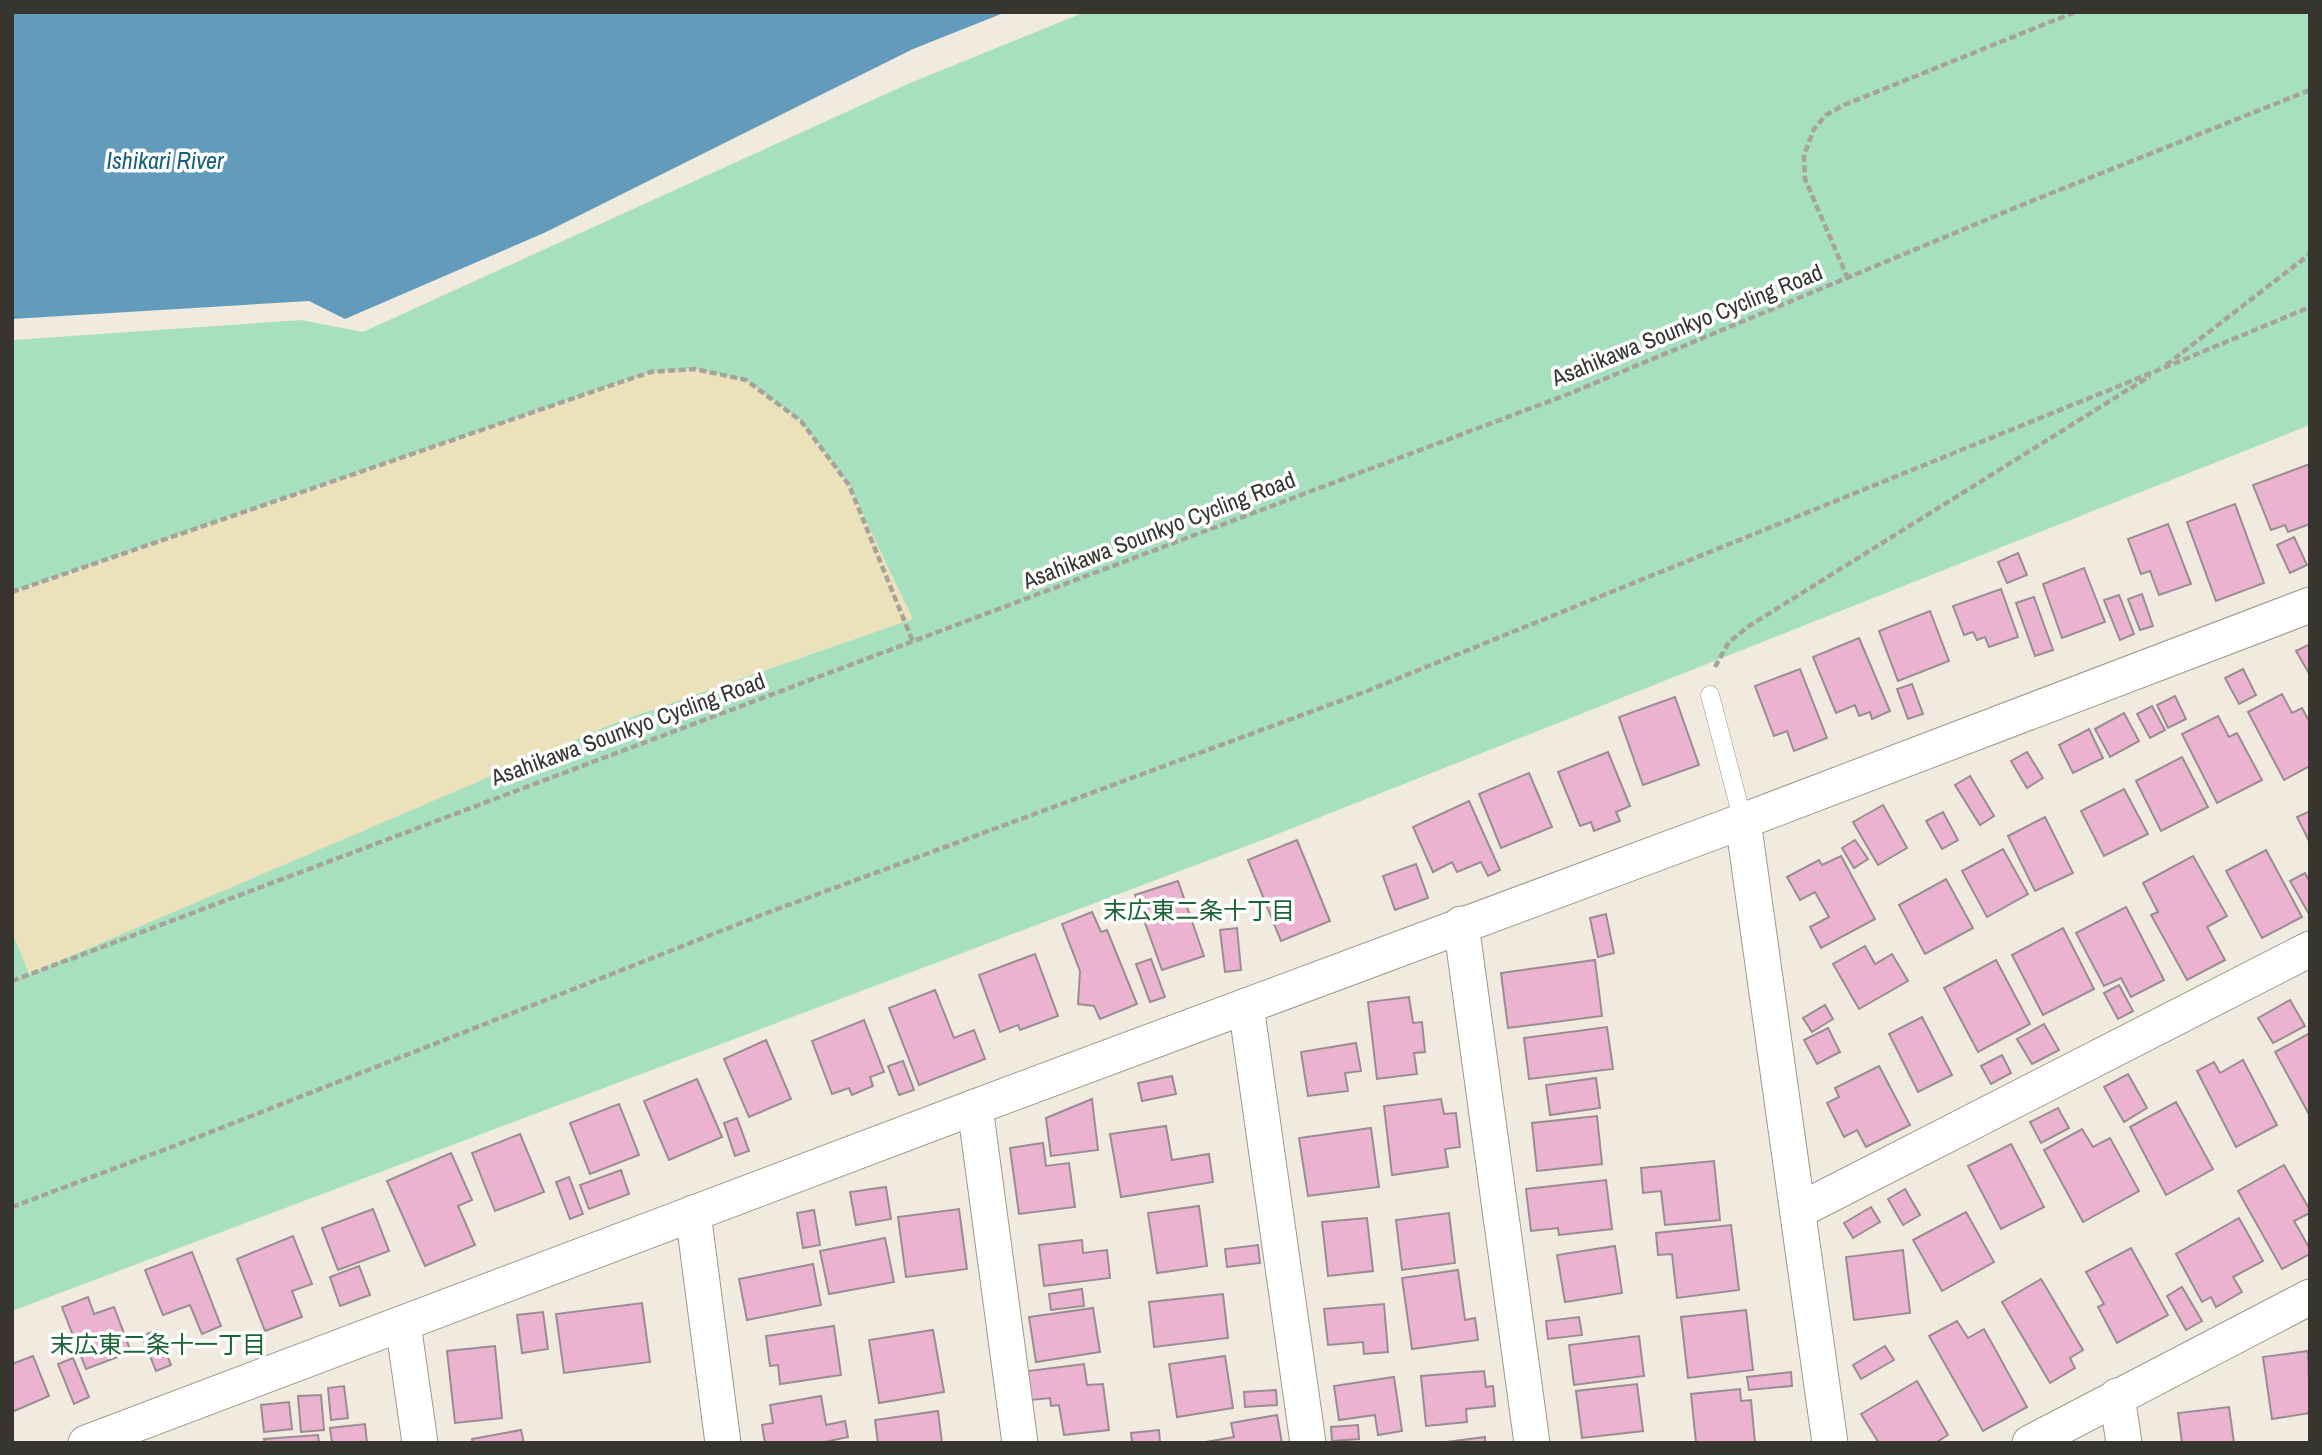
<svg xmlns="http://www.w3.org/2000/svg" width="2322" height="1455" viewBox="0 0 2322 1455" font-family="'Archivo Narrow','Noto Sans JP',sans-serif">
  <rect width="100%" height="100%" fill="#f1eadf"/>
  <path fill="#a6e0be" d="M 1085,12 L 2310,12 L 2310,425 L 1270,837 L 12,1311 L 13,340 L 301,320 L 363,332 L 910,83 Z"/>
  <path fill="#ebe2bc" d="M 695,369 L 746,380 L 801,421 L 849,485 L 913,619 L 620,721 L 29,974 L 12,932 L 12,592 L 609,386 L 651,372 Z"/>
  <path fill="#629bbb" d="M 12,12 L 1006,12 L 913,49 L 544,233 L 345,319 L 309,301 L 12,319 Z"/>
  <g fill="#ecb3d1" stroke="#998d93" stroke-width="2">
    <path d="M 2310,464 L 2310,524 L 2288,532 L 2285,525 L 2271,530 L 2253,485 Z"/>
    <path d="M 2235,504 L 2264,583 L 2216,601 L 2187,522 Z"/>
    <path d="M 2168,524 L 2191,584 L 2159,595 L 2150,571 L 2141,574 L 2128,539 Z"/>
    <path d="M 2294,537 L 2307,565 L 2290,573 L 2277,545 Z"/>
    <path d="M 2018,553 L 2027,575 L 2007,583 L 1998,562 Z"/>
    <path d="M 2084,568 L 2105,622 L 2062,638 L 2043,584 Z"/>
    <path d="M 2001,589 L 2018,637 L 1989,647 L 1985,637 L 1977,640 L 1973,632 L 1964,635 L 1953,606 Z"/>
    <path d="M 2142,594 L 2153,626 L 2140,630 L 2128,599 Z"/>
    <path d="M 2119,595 L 2134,634 L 2120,640 L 2104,600 Z"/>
    <path d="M 2034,597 L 2053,650 L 2035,656 L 2016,603 Z"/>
    <path d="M 1930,611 L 1949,661 L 1898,681 L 1879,631 Z"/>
    <path d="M 1859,638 L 1890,711 L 1872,719 L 1870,712 L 1859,716 L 1855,705 L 1836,713 L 1813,657 Z"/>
    <path d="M 2310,644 L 2310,675 L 2296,651 Z"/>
    <path d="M 1800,669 L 1827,738 L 1794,751 L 1787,731 L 1774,736 L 1755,686 Z"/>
    <path d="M 2243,669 L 2256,695 L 2239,704 L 2225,678 Z"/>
    <path d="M 1912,684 L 1923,714 L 1908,719 L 1897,689 Z"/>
    <path d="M 2282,694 L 2292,713 L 2302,708 L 2310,723 L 2310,766 L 2284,780 L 2248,712 Z"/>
    <path d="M 2175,696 L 2186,719 L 2168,728 L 2157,705 Z"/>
    <path d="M 1675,697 L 1699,765 L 1643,785 L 1619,717 Z"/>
    <path d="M 2152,706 L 2165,730 L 2150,738 L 2137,714 Z"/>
    <path d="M 2124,713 L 2139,741 L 2110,757 L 2095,729 Z"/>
    <path d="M 2218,716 L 2229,737 L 2237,733 L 2262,780 L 2217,803 L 2182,734 Z"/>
    <path d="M 2089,729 L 2103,758 L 2073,773 L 2059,745 Z"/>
    <path d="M 1608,752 L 1630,806 L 1616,812 L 1620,821 L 1594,831 L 1591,822 L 1580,826 L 1558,772 Z"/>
    <path d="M 2027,752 L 2043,778 L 2027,788 L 2011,761 Z"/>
    <path d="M 2182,757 L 2208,807 L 2161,831 L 2136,781 Z"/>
    <path d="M 1529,773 L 1552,827 L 1501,848 L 1479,794 Z"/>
    <path d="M 1970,776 L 1994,816 L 1980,825 L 1955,785 Z"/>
    <path d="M 2124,789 L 2148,834 L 2104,856 L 2081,811 Z"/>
    <path d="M 1469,801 L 1500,870 L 1488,876 L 1481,862 L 1457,872 L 1452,862 L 1433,872 L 1413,827 Z"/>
    <path d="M 1883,805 L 1907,848 L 1878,865 L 1853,822 Z"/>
    <path d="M 2310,811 L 2310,843 L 2297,817 Z"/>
    <path d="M 1943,812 L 1958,840 L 1942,849 L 1926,821 Z"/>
    <path d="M 2045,817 L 2073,873 L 2035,891 L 2008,836 Z"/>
    <path d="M 1297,840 L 1330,921 L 1281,941 L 1248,860 Z"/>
    <path d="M 1855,840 L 1868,859 L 1854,868 L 1842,848 Z"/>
    <path d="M 2003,849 L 2028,894 L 1987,917 L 1962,871 Z"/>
    <path d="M 2266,850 L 2302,917 L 2262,938 L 2226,871 Z"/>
    <path d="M 1841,856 L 1875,919 L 1821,948 L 1810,927 L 1829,917 L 1815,892 L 1800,900 L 1787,877 L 1819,860 L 1822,865 Z"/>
    <path d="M 2193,856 L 2227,916 L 2207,927 L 2225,960 L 2187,980 L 2151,915 L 2158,912 L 2143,883 Z"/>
    <path d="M 1416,864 L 1428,898 L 1395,910 L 1383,876 Z"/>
    <path d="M 2305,873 L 2310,882 L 2309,914 L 2290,881 Z"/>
    <path d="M 1946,879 L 1973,928 L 1925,954 L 1899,905 Z"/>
    <path d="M 1178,881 L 1204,956 L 1162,970 L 1135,895 Z"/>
    <path d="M 2126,907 L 2164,980 L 2131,997 L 2121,978 L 2104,986 L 2076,933 Z"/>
    <path d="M 1092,912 L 1101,932 L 1107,930 L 1137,1004 L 1100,1019 L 1094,1006 L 1078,1004 L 1080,971 L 1062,924 Z"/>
    <path d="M 1606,914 L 1614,953 L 1598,957 L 1590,918 Z"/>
    <path d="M 1237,928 L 1241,970 L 1225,972 L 1220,930 Z"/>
    <path d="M 2063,928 L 2094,989 L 2043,1015 L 2012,955 Z"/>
    <path d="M 1865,946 L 1875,964 L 1892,954 L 1908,981 L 1859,1009 L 1833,964 Z"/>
    <path d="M 1035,954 L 1058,1016 L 1020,1030 L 1018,1025 L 1000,1032 L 979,975 Z"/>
    <path d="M 1151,959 L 1165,997 L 1150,1002 L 1136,964 Z"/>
    <path d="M 1595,960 L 1602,1016 L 1508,1028 L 1501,973 Z"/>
    <path d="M 1996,960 L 2030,1024 L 1978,1052 L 1944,988 Z"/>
    <path d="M 2119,985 L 2133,1011 L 2118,1019 L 2104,993 Z"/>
    <path d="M 935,990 L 954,1038 L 974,1030 L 985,1059 L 919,1085 L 889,1008 Z"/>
    <path d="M 1409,997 L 1413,1023 L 1422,1022 L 1425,1052 L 1414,1053 L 1417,1074 L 1377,1079 L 1368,1002 Z"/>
    <path d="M 2290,1000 L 2305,1026 L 2273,1043 L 2258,1018 Z"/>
    <path d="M 1825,1005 L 1833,1019 L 1812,1032 L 1803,1018 Z"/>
    <path d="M 1922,1017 L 1952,1075 L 1918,1092 L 1889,1034 Z"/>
    <path d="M 864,1020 L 884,1072 L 870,1077 L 873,1086 L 852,1095 L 849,1088 L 832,1094 L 812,1041 Z"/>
    <path d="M 2044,1024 L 2059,1050 L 2032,1064 L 2017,1039 Z"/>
    <path d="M 1607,1027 L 1613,1069 L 1529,1079 L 1524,1038 Z"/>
    <path d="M 1828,1028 L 1840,1052 L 1817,1064 L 1804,1040 Z"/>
    <path d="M 2310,1033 L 2310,1116 L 2275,1052 Z"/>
    <path d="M 766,1040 L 791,1099 L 749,1117 L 724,1059 Z"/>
    <path d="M 1356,1043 L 1361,1071 L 1345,1073 L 1348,1091 L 1308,1096 L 1301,1052 Z"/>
    <path d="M 2002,1055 L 2011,1073 L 1991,1084 L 1981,1066 Z"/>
    <path d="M 2243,1060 L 2277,1125 L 2236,1147 L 2197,1071 L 2214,1062 L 2220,1073 Z"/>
    <path d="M 903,1061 L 914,1090 L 899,1095 L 888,1066 Z"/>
    <path d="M 1879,1066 L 1910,1125 L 1866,1147 L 1857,1130 L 1844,1137 L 1827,1103 L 1839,1097 L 1835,1088 Z"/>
    <path d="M 2128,1074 L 2147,1108 L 2124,1122 L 2104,1087 Z"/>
    <path d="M 1172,1076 L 1176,1094 L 1142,1101 L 1138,1083 Z"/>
    <path d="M 1596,1078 L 1600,1108 L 1550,1115 L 1546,1085 Z"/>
    <path d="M 697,1079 L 722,1137 L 669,1160 L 644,1101 Z"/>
    <path d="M 1092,1099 L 1098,1150 L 1051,1156 L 1046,1118 Z"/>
    <path d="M 1441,1099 L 1444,1114 L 1456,1113 L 1460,1147 L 1445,1149 L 1448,1167 L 1392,1175 L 1384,1106 Z"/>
    <path d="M 2176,1102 L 2213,1169 L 2166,1195 L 2130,1127 Z"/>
    <path d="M 619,1104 L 639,1155 L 590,1174 L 570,1123 Z"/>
    <path d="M 2058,1108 L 2069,1128 L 2041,1143 L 2030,1122 Z"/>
    <path d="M 1597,1116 L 1602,1164 L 1537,1171 L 1532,1123 Z"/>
    <path d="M 737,1118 L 749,1151 L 735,1156 L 724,1123 Z"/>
    <path d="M 1166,1126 L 1172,1160 L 1209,1154 L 1213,1182 L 1121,1197 L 1110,1134 Z"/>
    <path d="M 1371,1128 L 1379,1187 L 1308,1196 L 1299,1138 Z"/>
    <path d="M 2082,1129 L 2093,1147 L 2110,1138 L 2139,1191 L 2083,1222 L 2044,1150 Z"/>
    <path d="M 520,1134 L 544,1192 L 495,1211 L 472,1153 Z"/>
    <path d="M 1043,1143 L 1046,1166 L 1069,1163 L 1075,1207 L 1019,1214 L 1010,1148 Z"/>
    <path d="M 2011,1144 L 2044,1207 L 2001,1229 L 1968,1166 Z"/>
    <path d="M 451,1153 L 472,1200 L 458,1206 L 475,1245 L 425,1266 L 387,1181 Z"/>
    <path d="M 1714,1161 L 1720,1220 L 1665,1225 L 1661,1191 L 1643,1193 L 1641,1168 Z"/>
    <path d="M 2284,1165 L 2310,1210 L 2310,1213 L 2294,1221 L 2310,1249 L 2310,1254 L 2282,1269 L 2238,1191 Z"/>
    <path d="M 621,1170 L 629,1194 L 589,1209 L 580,1185 Z"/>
    <path d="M 569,1177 L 583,1214 L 570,1219 L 556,1182 Z"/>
    <path d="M 1606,1180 L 1612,1229 L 1559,1235 L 1558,1228 L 1531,1231 L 1526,1189 Z"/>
    <path d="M 886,1187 L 891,1219 L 856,1225 L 850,1192 Z"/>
    <path d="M 1905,1189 L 1920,1215 L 1903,1225 L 1888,1199 Z"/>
    <path d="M 1199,1206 L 1207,1266 L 1157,1273 L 1148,1213 Z"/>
    <path d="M 1871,1207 L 1880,1222 L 1853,1238 L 1844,1223 Z"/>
    <path d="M 373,1209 L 389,1251 L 338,1270 L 322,1228 Z"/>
    <path d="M 959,1209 L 967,1269 L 906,1277 L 898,1217 Z"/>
    <path d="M 814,1210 L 820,1245 L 803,1248 L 797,1213 Z"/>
    <path d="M 1966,1212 L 1994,1262 L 1942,1291 L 1913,1240 Z"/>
    <path d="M 1449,1213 L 1455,1263 L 1402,1270 L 1396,1220 Z"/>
    <path d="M 1367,1218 L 1373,1271 L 1328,1276 L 1322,1222 Z"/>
    <path d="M 2239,1218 L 2263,1261 L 2233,1277 L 2242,1292 L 2216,1307 L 2211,1297 L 2202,1302 L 2176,1254 Z"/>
    <path d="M 1731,1225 L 1739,1290 L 1677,1298 L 1672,1254 L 1658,1255 L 1656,1233 Z"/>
    <path d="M 293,1236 L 312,1284 L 292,1291 L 302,1317 L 265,1331 L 237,1259 Z"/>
    <path d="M 885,1238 L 894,1282 L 829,1294 L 820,1251 Z"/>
    <path d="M 1082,1240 L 1083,1253 L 1107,1250 L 1110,1278 L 1044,1286 L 1039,1245 Z"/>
    <path d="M 1258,1245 L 1260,1263 L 1227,1267 L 1225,1249 Z"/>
    <path d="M 1615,1246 L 1622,1293 L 1565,1302 L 1557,1255 Z"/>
    <path d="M 2131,1248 L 2168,1315 L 2117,1343 L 2098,1307 L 2104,1304 L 2086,1272 Z"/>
    <path d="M 1903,1250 L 1910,1313 L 1854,1320 L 1846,1257 Z"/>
    <path d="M 192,1252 L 221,1326 L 202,1334 L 190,1305 L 163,1315 L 145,1270 Z"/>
    <path d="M 813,1264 L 821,1305 L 747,1320 L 739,1279 Z"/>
    <path d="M 359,1266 L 370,1295 L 340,1306 L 330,1277 Z"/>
    <path d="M 1458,1270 L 1465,1320 L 1475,1318 L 1478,1340 L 1412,1349 L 1402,1278 Z"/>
    <path d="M 2041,1279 L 2083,1350 L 2070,1358 L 2075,1368 L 2050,1383 L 2002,1302 Z"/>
    <path d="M 2182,1287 L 2202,1321 L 2186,1330 L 2167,1296 Z"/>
    <path d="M 1082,1289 L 1084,1306 L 1051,1310 L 1049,1294 Z"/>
    <path d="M 1223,1294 L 1228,1338 L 1154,1347 L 1149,1302 Z"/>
    <path d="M 88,1297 L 94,1314 L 114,1307 L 131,1352 L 86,1369 L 62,1307 Z"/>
    <path d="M 642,1303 L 650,1362 L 564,1373 L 556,1314 Z"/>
    <path d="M 1384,1304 L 1388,1352 L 1364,1354 L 1363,1342 L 1328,1345 L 1324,1309 Z"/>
    <path d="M 1093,1308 L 1100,1352 L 1036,1362 L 1029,1317 Z"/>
    <path d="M 1746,1310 L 1753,1370 L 1688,1378 L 1681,1317 Z"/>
    <path d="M 543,1312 L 548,1349 L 522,1353 L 517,1315 Z"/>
    <path d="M 1579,1317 L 1582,1335 L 1548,1339 L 1546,1321 Z"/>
    <path d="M 1957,1321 L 1968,1338 L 1984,1329 L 2027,1407 L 1983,1431 L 1929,1336 Z"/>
    <path d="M 834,1326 L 841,1375 L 780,1384 L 778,1365 L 770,1366 L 766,1336 Z"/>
    <path d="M 157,1330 L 171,1365 L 156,1371 L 142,1336 Z"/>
    <path d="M 933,1330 L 944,1392 L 879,1403 L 869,1340 Z"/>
    <path d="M 1639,1336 L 1644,1376 L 1574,1385 L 1569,1345 Z"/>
    <path d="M 495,1346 L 502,1418 L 455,1423 L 447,1351 Z"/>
    <path d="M 1885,1346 L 1894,1360 L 1861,1379 L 1853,1365 Z"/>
    <path d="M 2308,1351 L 2310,1413 L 2272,1419 L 2263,1357 Z"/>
    <path d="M 33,1356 L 49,1396 L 12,1412 L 12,1364 Z"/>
    <path d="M 1225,1356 L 1233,1408 L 1177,1417 L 1169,1364 Z"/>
    <path d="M 73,1358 L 89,1397 L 74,1404 L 58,1364 Z"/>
    <path d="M 1084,1364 L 1087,1385 L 1103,1384 L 1109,1430 L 1064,1435 L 1059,1405 L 1051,1406 L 1050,1398 L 1031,1400 L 1028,1371 Z"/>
    <path d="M 1484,1371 L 1486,1387 L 1493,1386 L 1495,1406 L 1466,1409 L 1467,1422 L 1426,1426 L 1421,1376 Z"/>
    <path d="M 1791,1372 L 1792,1386 L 1749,1390 L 1747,1377 Z"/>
    <path d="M 1394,1377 L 1402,1431 L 1378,1435 L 1375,1415 L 1339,1420 L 1334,1386 Z"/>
    <path d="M 1917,1381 L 1948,1435 L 1935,1443 L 1879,1443 L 1861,1414 Z"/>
    <path d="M 1637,1384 L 1643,1431 L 1582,1438 L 1576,1391 Z"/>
    <path d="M 344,1386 L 348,1418 L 331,1420 L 328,1388 Z"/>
    <path d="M 1740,1389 L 1741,1401 L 1751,1400 L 1755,1443 L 1696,1443 L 1691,1394 Z"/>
    <path d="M 1276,1390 L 1277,1405 L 1245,1407 L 1244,1392 Z"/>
    <path d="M 321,1395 L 324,1430 L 301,1432 L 298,1396 Z"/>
    <path d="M 821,1396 L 826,1425 L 845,1421 L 848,1437 L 820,1443 L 765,1443 L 762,1425 L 773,1423 L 770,1405 Z"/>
    <path d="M 289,1402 L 292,1429 L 264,1432 L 261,1405 Z"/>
    <path d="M 2229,1407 L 2234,1443 L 2182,1443 L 2178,1413 Z"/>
    <path d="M 938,1411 L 942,1443 L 878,1443 L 875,1420 Z"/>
    <path d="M 1277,1415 L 1282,1443 L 1200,1443 L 1234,1437 L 1231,1423 Z"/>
    <path d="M 365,1424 L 367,1443 L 332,1443 L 330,1428 Z"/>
    <path d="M 1358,1425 L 1359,1439 L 1332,1441 L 1331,1427 Z"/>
    <path d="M 521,1430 L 524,1443 L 473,1443 L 472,1439 Z"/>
    <path d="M 1159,1430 L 1160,1443 L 1132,1443 L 1131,1433 Z"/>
    <path d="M 318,1435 L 319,1443 L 265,1443 L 264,1439 Z"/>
    <path d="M 1485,1437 L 1485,1443 L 1439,1443 Z"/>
  </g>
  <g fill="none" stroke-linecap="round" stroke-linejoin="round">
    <defs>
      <path id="service" d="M 1710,695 L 1743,821"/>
      <g id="minor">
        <path d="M 1743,821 L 1830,1443"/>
        <path d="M 1461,924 L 1532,1443"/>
        <path d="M 1246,1006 L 1308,1443"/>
        <path d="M 975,1107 L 1020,1443"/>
        <path d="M 1798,1211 L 2310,949"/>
        <path d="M 693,1213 L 723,1443"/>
        <path d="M 403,1324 L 420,1443"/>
        <path d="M 2117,1396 L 2124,1443"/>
        <path d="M 86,1443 L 975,1107 L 1743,821 L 2310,605"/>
        <path d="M 2030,1443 L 2310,1297"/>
      </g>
    </defs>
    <use href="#service" stroke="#9e988d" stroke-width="19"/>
    <use href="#minor" stroke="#9e988d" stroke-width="37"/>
    <g stroke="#a7a29a" stroke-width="4.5" stroke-dasharray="7 3.5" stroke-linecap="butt">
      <path d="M 1848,279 L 1805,179 L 1804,155 L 1814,129 L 1826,115 L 1844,105 L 2075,12"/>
      <path d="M 2166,365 L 2310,254"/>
      <path d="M 12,592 L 609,386 L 651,372 L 695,369 L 746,380 L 801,421 L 849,485 L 913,642"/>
      <path d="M 1715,667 L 1729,642 L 1749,626 L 2150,376"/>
      <path d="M 12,981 L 1566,395 L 2029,202 L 2310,90"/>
      <path d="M 12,1207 L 198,1137 L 764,914 L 1367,691 L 2161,369 L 2310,307"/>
    </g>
    <use href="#service" stroke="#fff" stroke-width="18"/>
    <use href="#minor" stroke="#fff" stroke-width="35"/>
  </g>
  <g text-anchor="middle" stroke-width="7" stroke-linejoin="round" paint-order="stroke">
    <g font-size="23" fill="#373530" stroke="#fff">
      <text transform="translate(1687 325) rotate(-22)" y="8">Asahikawa Sounkyo Cycling Road</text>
      <text transform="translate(1159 530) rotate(-21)" y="8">Asahikawa Sounkyo Cycling Road</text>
      <text transform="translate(628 729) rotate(-20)" y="8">Asahikawa Sounkyo Cycling Road</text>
    </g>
    <g font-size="24" font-style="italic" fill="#175e7e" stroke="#fff">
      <text x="165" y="169">Ishikari River</text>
    </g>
    <g font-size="24" fill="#1c6438" stroke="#fff">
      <text x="1199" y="919">末広東二条十丁目</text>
      <text x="158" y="1353">末広東二条十一丁目</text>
    </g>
  </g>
  <rect width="2322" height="1455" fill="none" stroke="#373530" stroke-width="28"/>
</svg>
